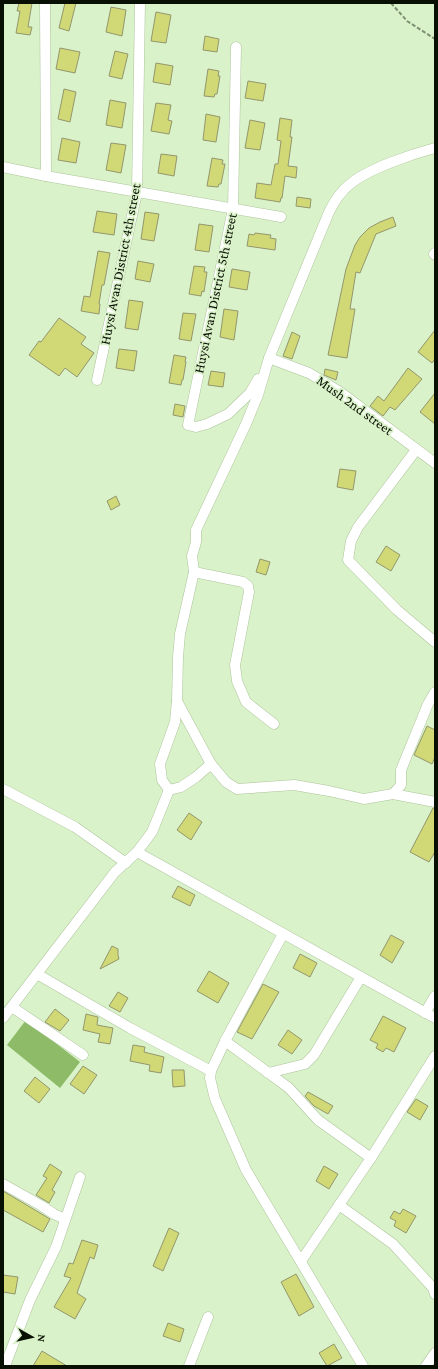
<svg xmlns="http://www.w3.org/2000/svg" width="438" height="1369" viewBox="0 0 438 1369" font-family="'Crimson Pro',serif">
  <rect width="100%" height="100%" fill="#daf2c9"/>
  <path fill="#8dbb68" d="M 26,1020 L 80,1062 L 60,1088 L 7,1045 Z"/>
  <g fill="#d1d876" stroke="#93976d">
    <path d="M 19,3 L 32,3 L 28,27 L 32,27 L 30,35 L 16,33 L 20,11 L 17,11 Z"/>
    <path d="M 65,3 L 76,3 L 69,31 L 59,28 Z"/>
    <path d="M 111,7 L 126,10 L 122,36 L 106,32 Z"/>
    <path d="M 156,12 L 171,15 L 166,43 L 151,41 Z"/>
    <path d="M 205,36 L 219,39 L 217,52 L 203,50 Z"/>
    <path d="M 60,48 L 80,52 L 75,73 L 56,69 Z"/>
    <path d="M 115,51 L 128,54 L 122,79 L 109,76 Z"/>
    <path d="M 156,63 L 173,66 L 170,85 L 153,82 Z"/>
    <path d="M 208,69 L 219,71 L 218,76 L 220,76 L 217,94 L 215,94 L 214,97 L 204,96 Z"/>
    <path d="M 248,81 L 266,84 L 263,101 L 245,98 Z"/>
    <path d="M 64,89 L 76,92 L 70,122 L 58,119 Z"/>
    <path d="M 110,100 L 126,103 L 122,128 L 106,125 Z"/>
    <path d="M 156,103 L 171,105 L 168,120 L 172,121 L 169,134 L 151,131 Z"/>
    <path d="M 206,114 L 220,117 L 216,142 L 203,140 Z"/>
    <path d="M 280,118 L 292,120 L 290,137 L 292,137 L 288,166 L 297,167 L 296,178 L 285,176 L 282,198 L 281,198 L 280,202 L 255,198 L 257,183 L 271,185 L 275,164 L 278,164 L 281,141 L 277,140 Z"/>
    <path d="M 250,120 L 265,123 L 260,150 L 245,148 Z"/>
    <path d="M 62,138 L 80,142 L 76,163 L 58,160 Z"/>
    <path d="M 111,143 L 126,145 L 121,173 L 106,170 Z"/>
    <path d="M 161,154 L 177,156 L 174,176 L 158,173 Z"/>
    <path d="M 212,158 L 223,160 L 222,164 L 225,164 L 221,184 L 219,184 L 218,187 L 207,186 Z"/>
    <path d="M 297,197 L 311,199 L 310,208 L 296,206 Z"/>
    <path d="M 97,211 L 117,214 L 114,235 L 93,232 Z"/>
    <path d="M 145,212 L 159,214 L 154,241 L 141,239 Z"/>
    <path d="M 393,217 L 396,226 L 376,234 L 360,273 L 356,272 L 350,309 L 355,309 L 347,358 L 328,355 L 346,269 L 355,245 L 360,237 L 369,228 L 380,222 Z"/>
    <path d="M 199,224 L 213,226 L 209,252 L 195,250 Z"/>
    <path d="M 255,233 L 271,235 L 270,238 L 276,239 L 275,250 L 247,246 L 249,234 L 254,235 Z"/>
    <path d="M 98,251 L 110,253 L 104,285 L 102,285 L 99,304 L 100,304 L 99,314 L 81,311 L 84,296 L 90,297 Z"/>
    <path d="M 138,261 L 154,264 L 150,282 L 135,279 Z"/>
    <path d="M 194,266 L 205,267 L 204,272 L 207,272 L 204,292 L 202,291 L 201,296 L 189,294 Z"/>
    <path d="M 232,269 L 250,272 L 247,290 L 229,287 Z"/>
    <path d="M 129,300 L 143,302 L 138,330 L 125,328 Z"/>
    <path d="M 224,309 L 238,311 L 234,340 L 220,337 Z"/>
    <path d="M 183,313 L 196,314 L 191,341 L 179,339 Z"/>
    <path d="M 59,318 L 86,337 L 81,344 L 94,353 L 77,377 L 65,368 L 59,376 L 29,355 L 39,341 L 41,342 Z"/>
    <path d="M 435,330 L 435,359 L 432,363 L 418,352 Z"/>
    <path d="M 292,332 L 300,336 L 292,359 L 283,356 Z"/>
    <path d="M 119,349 L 137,351 L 134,371 L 116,368 Z"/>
    <path d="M 174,355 L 186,357 L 185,362 L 186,362 L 183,380 L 182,380 L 181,385 L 169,383 Z"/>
    <path d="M 408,368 L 422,379 L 395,410 L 390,407 L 383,416 L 370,406 L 378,396 L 384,401 Z"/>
    <path d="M 325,369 L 338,372 L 336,380 L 324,375 Z"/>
    <path d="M 211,371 L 225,373 L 223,387 L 208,385 Z"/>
    <path d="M 435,393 L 435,424 L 420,412 Z"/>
    <path d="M 175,404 L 185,406 L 183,417 L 173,415 Z"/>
    <path d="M 340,469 L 356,471 L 353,490 L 337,487 Z"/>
    <path d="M 116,496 L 120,505 L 111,510 L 107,501 Z"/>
    <path d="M 386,546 L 400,555 L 391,571 L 376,562 Z"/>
    <path d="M 260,559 L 270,562 L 266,575 L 256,572 Z"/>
    <path d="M 427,726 L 435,730 L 435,757 L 432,764 L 414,755 Z"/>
    <path d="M 433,808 L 435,808 L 435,852 L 429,862 L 410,852 Z"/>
    <path d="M 189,813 L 202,822 L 191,840 L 177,830 Z"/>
    <path d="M 178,886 L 195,895 L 190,906 L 172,897 Z"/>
    <path d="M 391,935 L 404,942 L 392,963 L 380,955 Z"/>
    <path d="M 112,946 L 118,949 L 118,955 L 119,959 L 100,969 Z"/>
    <path d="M 300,954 L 317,963 L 310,977 L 293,968 Z"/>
    <path d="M 209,971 L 229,983 L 218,1003 L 197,991 Z"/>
    <path d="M 263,984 L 279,992 L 252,1039 L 237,1032 Z"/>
    <path d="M 118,992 L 128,998 L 120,1012 L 109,1006 Z"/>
    <path d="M 55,1009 L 69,1020 L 60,1031 L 45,1022 Z"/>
    <path d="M 86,1014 L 98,1017 L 97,1025 L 113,1028 L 110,1044 L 98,1042 L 100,1034 L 83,1030 Z"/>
    <path d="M 383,1016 L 406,1028 L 394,1052 L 386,1048 L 383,1052 L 376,1048 L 378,1044 L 370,1040 Z"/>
    <path d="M 288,1030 L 302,1040 L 292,1054 L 278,1045 Z"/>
    <path d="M 133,1045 L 145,1047 L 144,1052 L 164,1057 L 161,1073 L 149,1071 L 150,1065 L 130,1061 Z"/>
    <path d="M 83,1066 L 97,1075 L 84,1094 L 70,1084 Z"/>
    <path d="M 172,1070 L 184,1070 L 185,1086 L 173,1087 Z"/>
    <path d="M 35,1077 L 50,1089 L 39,1103 L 24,1091 Z"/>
    <path d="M 308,1092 L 333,1106 L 328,1114 L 314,1106 L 305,1096 Z"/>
    <path d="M 416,1099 L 428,1106 L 420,1120 L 407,1112 Z"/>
    <path d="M 50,1164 L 62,1172 L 52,1190 L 55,1192 L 49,1203 L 36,1195 L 47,1178 L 43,1176 Z"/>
    <path d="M 324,1166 L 338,1174 L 329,1189 L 316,1181 Z"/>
    <path d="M 3,1191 L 50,1219 L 43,1232 L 3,1210 Z"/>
    <path d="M 403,1209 L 416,1216 L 406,1233 L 394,1226 L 396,1221 L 390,1218 L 394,1211 L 400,1214 Z"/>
    <path d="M 169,1228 L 179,1233 L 163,1271 L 153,1266 Z"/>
    <path d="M 82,1240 L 98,1245 L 94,1259 L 90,1257 L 77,1293 L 86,1299 L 75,1319 L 54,1307 L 71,1278 L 64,1276 L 69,1263 L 73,1264 Z"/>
    <path d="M 296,1274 L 314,1307 L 299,1316 L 281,1282 Z"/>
    <path d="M 3,1275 L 18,1277 L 15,1294 L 3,1292 Z"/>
    <path d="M 168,1323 L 184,1329 L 180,1342 L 163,1336 Z"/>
    <path d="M 334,1344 L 342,1358 L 327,1366 L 319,1353 Z"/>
    <path d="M 42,1351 L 67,1366 L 33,1366 Z"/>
  </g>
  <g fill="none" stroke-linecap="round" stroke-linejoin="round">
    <defs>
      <g id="minor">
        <path d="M 45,3 L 46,176"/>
        <path d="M 236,47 L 233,209 L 188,425 L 196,427 L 207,424 L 228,414 L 250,393 L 258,379"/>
        <path d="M 3,167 L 46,176 L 281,217"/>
        <path d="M 435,253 L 434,254 L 435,255"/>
        <path d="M 269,358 L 309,373 L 340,392 L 435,463"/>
        <path d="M 97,380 L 137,192 L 140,3"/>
        <path d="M 416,450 L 358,527 L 351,541 L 348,560 L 397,610 L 435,642"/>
        <path d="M 194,572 L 243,582 L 248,586 L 249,592 L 235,665 L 237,681 L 246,702 L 274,724"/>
        <path d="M 211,764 L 177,701 L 178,657 L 180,634 L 194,572 L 192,556 L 196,542 L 196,530 L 246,424 L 258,395 L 269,358 L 329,212 C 334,202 340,192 349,185 C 367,169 412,154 435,148"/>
        <path d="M 3,789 L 75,827 L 126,863"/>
        <path d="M 169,790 L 162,780 L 160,764 L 175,722 L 177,701"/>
        <path d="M 393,794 L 401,785 L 401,770 L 428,704 L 435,692"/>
        <path d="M 137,852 L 435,1018"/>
        <path d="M 283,934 L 225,1041 L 211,1071 L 210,1078 L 215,1099 L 246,1170 L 363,1366"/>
        <path d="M 37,974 L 130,1028 L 211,1071"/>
        <path d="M 12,1007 L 83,1055"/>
        <path d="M 425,1013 L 435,996"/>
        <path d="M 3,1018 L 115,872 L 137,852 L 152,832 L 169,790 L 181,787 L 196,777 L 211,764 L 226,782 L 237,789 L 294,785 L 329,791 L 364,799 L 393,794 L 435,802"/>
        <path d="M 225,1041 L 289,1088 L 318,1120 L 371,1158 L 435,1056"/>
        <path d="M 268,1073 L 305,1064 L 314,1055 L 361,977"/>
        <path d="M 3,1184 L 42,1206 L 54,1214 L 65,1219"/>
        <path d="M 339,1205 L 393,1244 L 433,1288 L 435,1294"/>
        <path d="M 301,1261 L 371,1158"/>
        <path d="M 5,1366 L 30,1300 L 56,1247 L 80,1177"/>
        <path d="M 189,1366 L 208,1317"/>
        <path d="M 426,1366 L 435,1353"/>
      </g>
    </defs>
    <use href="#minor" stroke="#adc49c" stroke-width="11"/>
    <path stroke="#7f9074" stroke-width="2" stroke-dasharray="4 2" stroke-linecap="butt" d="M 391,3 L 407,21 L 435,39"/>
    <use href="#minor" stroke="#fff" stroke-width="10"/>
  </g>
  <g text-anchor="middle" stroke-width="3.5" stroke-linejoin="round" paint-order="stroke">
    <g font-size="14" fill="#080f03" stroke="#daf2c9">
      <text transform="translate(120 264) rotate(-79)" y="5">Huysi Avan District 4th street</text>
      <text transform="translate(215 293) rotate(-78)" y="5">Huysi Avan District 5th street</text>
      <text transform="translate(355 405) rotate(36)" y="5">Mush 2nd street</text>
    </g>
  </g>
  <rect width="438" height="1369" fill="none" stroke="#080f03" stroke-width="8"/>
  <g transform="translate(32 1337) rotate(98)" stroke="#daf2c9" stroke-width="3" paint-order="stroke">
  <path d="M0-3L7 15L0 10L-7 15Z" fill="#080f03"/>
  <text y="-6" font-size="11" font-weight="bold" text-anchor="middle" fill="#080f03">N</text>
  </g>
</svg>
